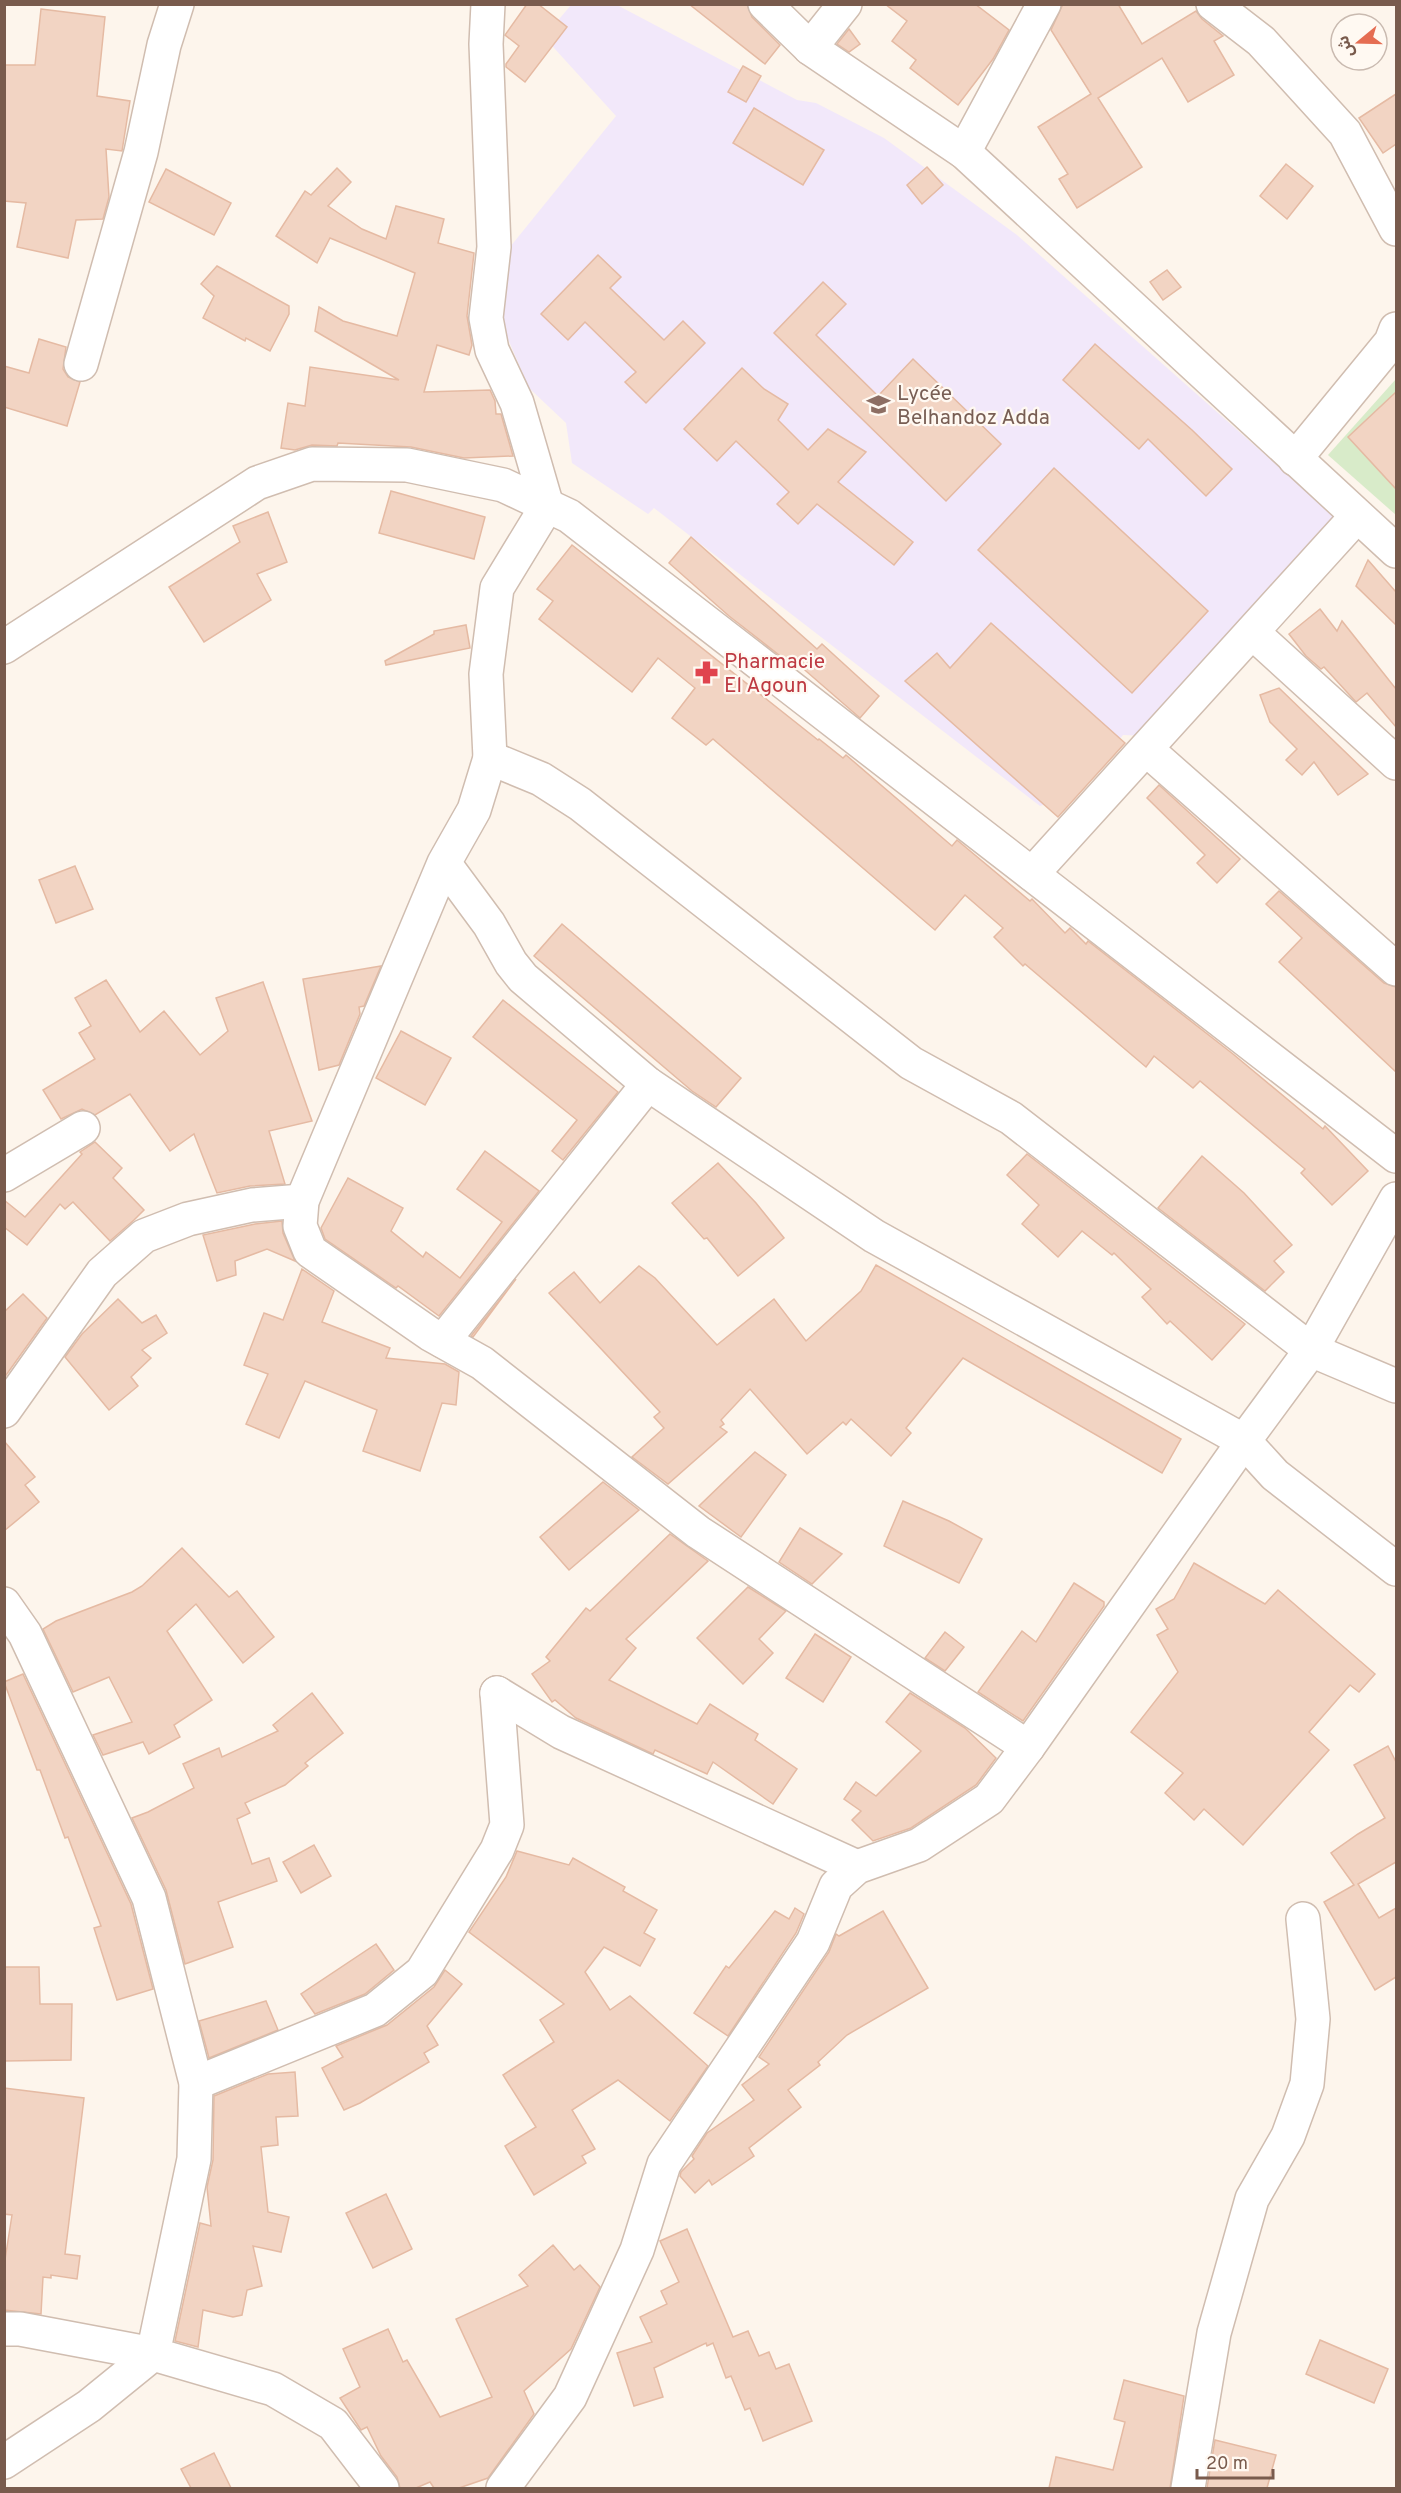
<svg xmlns="http://www.w3.org/2000/svg" width="1401" height="2493" viewBox="0 0 1401 2493" font-family="Overpass,'Noto Sans Arabic',sans-serif">
  <rect width="100%" height="100%" fill="#fdf5ec"/>
  <path fill="#f2e8fa" d="M 571,5 L 617,5 L 797,100 L 816,103 L 884,138 L 1017,235 L 1339,520 L 1149,736 L 1123,735 L 1062,812 L 1048,803 L 1040,806 L 654,508 L 648,514 L 572,463 L 566,423 L 529,388 L 499,318 L 510,247 L 616,116 L 544,37 Z"/>
  <path fill="#d8ebc9" d="M 1396,379 L 1396,515 L 1328,455 Z"/>
  <g fill="#f2d4c3" stroke="#e5baa3" stroke-width="1.5">
    <path d="M 527,4 L 538,4 L 567,27 L 525,82 L 506,67 L 506,64 L 519,46 L 505,35 Z"/>
    <path d="M 689,4 L 747,4 L 752,17 L 780,45 L 765,64 Z"/>
    <path d="M 885,4 L 975,4 L 1009,30 L 993,59 L 958,105 L 910,68 L 916,60 L 892,41 L 907,21 Z"/>
    <path d="M 1063,4 L 1118,4 L 1142,44 L 1196,11 L 1202,19 L 1223,36 L 1214,41 L 1234,75 L 1188,102 L 1162,58 L 1098,98 L 1142,167 L 1077,208 L 1059,179 L 1068,174 L 1038,127 L 1091,94 L 1051,30 Z"/>
    <path d="M 41,9 L 105,17 L 97,96 L 130,101 L 122,151 L 106,149 L 109,197 L 103,219 L 76,220 L 68,258 L 17,247 L 26,203 L 4,201 L 4,65 L 35,65 Z"/>
    <path d="M 849,29 L 860,44 L 849,52 L 837,44 Z"/>
    <path d="M 743,66 L 761,76 L 746,102 L 728,92 Z"/>
    <path d="M 1396,94 L 1396,144 L 1383,153 L 1359,118 Z"/>
    <path d="M 754,108 L 824,150 L 803,185 L 733,143 Z"/>
    <path d="M 1286,164 L 1313,186 L 1287,219 L 1260,196 Z"/>
    <path d="M 927,167 L 943,185 L 922,204 L 907,185 Z"/>
    <path d="M 337,168 L 351,182 L 328,206 L 362,229 L 386,239 L 396,206 L 444,219 L 438,243 L 474,253 L 467,316 L 472,345 L 469,355 L 437,345 L 424,392 L 490,390 L 495,401 L 496,414 L 501,414 L 513,456 L 464,458 L 411,447 L 338,443 L 337,446 L 312,445 L 295,450 L 281,448 L 288,403 L 305,406 L 310,367 L 399,380 L 315,331 L 319,307 L 343,321 L 397,336 L 415,273 L 330,238 L 317,263 L 276,236 L 305,191 L 311,195 Z"/>
    <path d="M 166,169 L 231,203 L 214,235 L 149,202 Z"/>
    <path d="M 598,255 L 621,277 L 610,288 L 664,340 L 683,321 L 705,343 L 646,403 L 625,382 L 636,372 L 585,322 L 568,340 L 541,314 Z"/>
    <path d="M 217,266 L 289,306 L 289,314 L 270,351 L 246,338 L 245,341 L 203,318 L 214,296 L 201,284 Z"/>
    <path d="M 1167,270 L 1181,287 L 1163,300 L 1150,282 Z"/>
    <path d="M 823,282 L 846,304 L 816,335 L 878,396 L 913,359 L 1001,444 L 946,501 L 774,333 Z"/>
    <path d="M 39,339 L 66,347 L 63,369 L 68,377 L 80,382 L 67,426 L 4,407 L 4,366 L 29,373 Z"/>
    <path d="M 1095,344 L 1192,430 L 1232,469 L 1206,496 L 1148,439 L 1139,449 L 1063,380 Z"/>
    <path d="M 742,368 L 764,389 L 788,404 L 778,420 L 808,450 L 828,429 L 866,452 L 838,482 L 913,542 L 894,565 L 817,504 L 798,524 L 777,504 L 789,492 L 736,441 L 717,461 L 684,429 Z"/>
    <path d="M 1396,392 L 1396,489 L 1348,437 Z"/>
    <path d="M 1054,468 L 1208,611 L 1132,693 L 978,550 Z"/>
    <path d="M 391,491 L 485,517 L 474,559 L 379,533 Z"/>
    <path d="M 268,512 L 287,562 L 257,574 L 271,600 L 204,642 L 169,587 L 240,542 L 233,526 Z"/>
    <path d="M 691,537 L 817,649 L 822,644 L 879,696 L 860,718 L 791,658 L 788,662 L 729,616 L 669,563 Z"/>
    <path d="M 572,545 L 818,740 L 819,739 L 843,758 L 846,755 L 952,846 L 957,840 L 1030,901 L 1032,899 L 1065,933 L 1070,928 L 1086,944 L 1088,941 L 1233,1054 L 1323,1129 L 1325,1126 L 1368,1171 L 1332,1205 L 1301,1173 L 1305,1169 L 1200,1081 L 1193,1088 L 1154,1056 L 1146,1067 L 1025,964 L 1023,966 L 994,937 L 1003,928 L 965,895 L 935,930 L 713,739 L 706,745 L 672,718 L 695,688 L 658,658 L 632,692 L 539,619 L 553,601 L 537,589 Z"/>
    <path d="M 1368,560 L 1396,592 L 1396,625 L 1356,586 Z"/>
    <path d="M 1320,609 L 1337,631 L 1342,621 L 1396,689 L 1396,727 L 1367,693 L 1356,702 L 1324,667 L 1321,669 L 1306,656 L 1289,634 Z"/>
    <path d="M 991,623 L 1125,743 L 1058,817 L 905,681 L 937,653 L 950,668 Z"/>
    <path d="M 466,625 L 470,648 L 386,665 L 385,661 L 434,634 L 434,631 Z"/>
    <path d="M 1279,688 L 1368,774 L 1338,795 L 1314,762 L 1302,775 L 1286,760 L 1297,749 L 1270,722 L 1260,695 Z"/>
    <path d="M 1159,785 L 1240,859 L 1217,883 L 1197,863 L 1205,855 L 1147,798 Z"/>
    <path d="M 75,866 L 93,909 L 56,923 L 39,880 Z"/>
    <path d="M 1279,891 L 1384,983 L 1396,987 L 1396,1072 L 1279,962 L 1302,938 L 1266,904 Z"/>
    <path d="M 562,924 L 741,1078 L 716,1107 L 692,1091 L 534,956 Z"/>
    <path d="M 381,966 L 364,1006 L 359,1007 L 360,1014 L 339,1065 L 319,1070 L 303,979 Z"/>
    <path d="M 106,980 L 140,1032 L 164,1011 L 200,1055 L 228,1031 L 216,998 L 263,982 L 312,1121 L 269,1131 L 285,1184 L 250,1186 L 217,1193 L 194,1134 L 170,1151 L 130,1094 L 95,1115 L 82,1109 L 61,1119 L 43,1090 L 95,1059 L 79,1033 L 91,1026 L 75,998 Z"/>
    <path d="M 503,1000 L 618,1092 L 563,1160 L 552,1151 L 577,1120 L 473,1037 Z"/>
    <path d="M 401,1031 L 451,1058 L 425,1105 L 376,1078 Z"/>
    <path d="M 95,1142 L 122,1168 L 113,1178 L 144,1210 L 134,1220 L 110,1241 L 73,1202 L 65,1209 L 60,1204 L 27,1245 L 4,1227 L 4,1200 L 25,1217 L 82,1154 L 80,1152 Z"/>
    <path d="M 485,1151 L 539,1191 L 439,1316 L 398,1286 L 396,1288 L 325,1239 L 321,1228 L 348,1178 L 403,1208 L 391,1231 L 423,1257 L 426,1252 L 460,1278 L 502,1222 L 457,1189 Z"/>
    <path d="M 1027,1154 L 1245,1324 L 1212,1360 L 1170,1321 L 1167,1324 L 1155,1311 L 1142,1297 L 1151,1289 L 1114,1253 L 1112,1255 L 1082,1231 L 1058,1257 L 1022,1224 L 1039,1205 L 1007,1175 Z"/>
    <path d="M 1202,1156 L 1244,1193 L 1292,1245 L 1274,1261 L 1284,1272 L 1265,1291 L 1158,1208 Z"/>
    <path d="M 718,1163 L 756,1203 L 784,1238 L 738,1276 L 707,1238 L 704,1239 L 672,1203 Z"/>
    <path d="M 282,1221 L 283,1233 L 295,1261 L 267,1249 L 235,1261 L 236,1275 L 217,1281 L 203,1235 L 255,1224 Z"/>
    <path d="M 876,1265 L 1181,1439 L 1162,1473 L 963,1358 L 906,1428 L 911,1433 L 891,1456 L 851,1419 L 846,1425 L 843,1422 L 807,1454 L 750,1389 L 721,1420 L 724,1424 L 720,1427 L 727,1432 L 668,1484 L 632,1457 L 664,1428 L 654,1417 L 660,1412 L 549,1293 L 574,1272 L 600,1303 L 639,1266 L 655,1278 L 717,1345 L 774,1299 L 806,1341 L 861,1291 Z"/>
    <path d="M 302,1269 L 334,1291 L 322,1322 L 390,1348 L 386,1358 L 445,1364 L 459,1372 L 456,1405 L 442,1403 L 420,1471 L 363,1451 L 377,1410 L 305,1381 L 279,1438 L 246,1424 L 268,1374 L 244,1365 L 264,1313 L 283,1320 Z"/>
    <path d="M 516,1279 L 473,1337 L 471,1336 Z"/>
    <path d="M 23,1294 L 47,1318 L 4,1378 L 4,1312 Z"/>
    <path d="M 118,1299 L 142,1323 L 156,1315 L 167,1333 L 142,1350 L 151,1358 L 131,1377 L 138,1386 L 109,1410 L 65,1357 L 82,1334 Z"/>
    <path d="M 4,1441 L 35,1477 L 25,1485 L 39,1502 L 4,1531 Z"/>
    <path d="M 755,1452 L 786,1475 L 741,1537 L 699,1506 Z"/>
    <path d="M 603,1482 L 639,1510 L 569,1570 L 540,1537 Z"/>
    <path d="M 903,1501 L 949,1521 L 982,1539 L 959,1583 L 884,1546 Z"/>
    <path d="M 800,1528 L 842,1554 L 812,1584 L 779,1562 Z"/>
    <path d="M 670,1534 L 708,1561 L 626,1639 L 636,1648 L 609,1680 L 697,1724 L 710,1704 L 758,1734 L 755,1740 L 797,1769 L 773,1804 L 713,1762 L 707,1774 L 655,1750 L 653,1754 L 576,1718 L 555,1700 L 552,1702 L 532,1674 L 550,1661 L 546,1657 L 586,1608 L 590,1611 Z"/>
    <path d="M 182,1548 L 229,1597 L 237,1591 L 274,1637 L 243,1663 L 196,1604 L 167,1631 L 212,1700 L 174,1725 L 180,1737 L 149,1754 L 143,1742 L 103,1755 L 93,1735 L 132,1722 L 109,1677 L 73,1692 L 43,1629 L 56,1621 L 132,1592 L 142,1586 Z"/>
    <path d="M 1194,1563 L 1265,1604 L 1278,1590 L 1375,1674 L 1359,1692 L 1350,1685 L 1309,1732 L 1329,1750 L 1243,1845 L 1204,1809 L 1194,1820 L 1165,1793 L 1183,1773 L 1131,1732 L 1178,1672 L 1157,1635 L 1168,1629 L 1156,1609 L 1174,1599 Z"/>
    <path d="M 1074,1583 L 1104,1602 L 1104,1606 L 1023,1721 L 978,1692 L 1022,1631 L 1036,1642 Z"/>
    <path d="M 748,1587 L 786,1611 L 759,1639 L 773,1653 L 743,1684 L 697,1638 Z"/>
    <path d="M 945,1632 L 964,1647 L 945,1671 L 925,1658 Z"/>
    <path d="M 815,1634 L 851,1657 L 823,1702 L 786,1678 Z"/>
    <path d="M 23,1674 L 131,1904 L 153,1989 L 117,2000 L 94,1928 L 101,1926 L 68,1837 L 65,1838 L 40,1770 L 37,1770 L 4,1682 Z"/>
    <path d="M 312,1693 L 343,1733 L 305,1763 L 308,1766 L 285,1785 L 245,1803 L 250,1813 L 237,1819 L 252,1864 L 269,1858 L 277,1881 L 218,1902 L 233,1947 L 185,1964 L 166,1890 L 132,1818 L 148,1812 L 194,1788 L 183,1764 L 219,1748 L 222,1757 L 278,1731 L 273,1725 Z"/>
    <path d="M 910,1693 L 965,1728 L 996,1758 L 976,1785 L 911,1828 L 873,1841 L 852,1820 L 861,1811 L 844,1799 L 856,1782 L 876,1796 L 921,1751 L 886,1722 Z"/>
    <path d="M 1388,1746 L 1396,1762 L 1396,1862 L 1358,1884 L 1379,1918 L 1396,1908 L 1396,1977 L 1375,1990 L 1324,1902 L 1354,1885 L 1331,1853 L 1358,1834 L 1385,1818 L 1354,1765 Z"/>
    <path d="M 314,1845 L 331,1876 L 301,1893 L 283,1862 Z"/>
    <path d="M 517,1851 L 569,1865 L 573,1858 L 625,1887 L 623,1891 L 657,1910 L 644,1933 L 655,1939 L 640,1966 L 604,1947 L 585,1972 L 610,2010 L 630,1996 L 708,2066 L 670,2121 L 618,2080 L 572,2110 L 595,2149 L 582,2156 L 586,2163 L 534,2195 L 505,2146 L 536,2127 L 503,2075 L 554,2042 L 540,2020 L 564,2004 L 469,1932 L 506,1877 Z"/>
    <path d="M 795,1908 L 804,1914 L 796,1933 L 728,2036 L 694,2013 L 726,1966 L 729,1968 L 775,1911 L 789,1919 Z"/>
    <path d="M 883,1911 L 928,1988 L 847,2035 L 818,2062 L 820,2065 L 788,2090 L 801,2107 L 749,2148 L 754,2156 L 712,2185 L 709,2180 L 695,2193 L 680,2176 L 681,2172 L 694,2159 L 692,2156 L 707,2133 L 754,2100 L 742,2085 L 769,2064 L 759,2057 L 829,1952 L 836,1934 L 839,1936 Z"/>
    <path d="M 376,1944 L 394,1970 L 365,1994 L 315,2014 L 301,1994 Z"/>
    <path d="M 4,1967 L 39,1967 L 40,2004 L 72,2004 L 71,2060 L 4,2061 Z"/>
    <path d="M 445,1970 L 462,1984 L 427,2026 L 438,2045 L 424,2053 L 429,2062 L 360,2103 L 344,2110 L 322,2068 L 343,2057 L 336,2046 L 387,2025 L 434,1987 Z"/>
    <path d="M 266,2001 L 278,2030 L 209,2058 L 199,2021 Z"/>
    <path d="M 295,2072 L 298,2116 L 276,2117 L 278,2145 L 261,2147 L 268,2212 L 289,2217 L 281,2252 L 253,2246 L 262,2286 L 247,2290 L 242,2315 L 233,2317 L 203,2310 L 198,2347 L 175,2341 L 200,2223 L 211,2226 L 207,2187 L 213,2160 L 214,2096 L 268,2074 Z"/>
    <path d="M 4,2088 L 84,2098 L 65,2254 L 80,2256 L 77,2279 L 51,2275 L 51,2278 L 43,2277 L 41,2314 L 4,2310 L 4,2266 L 12,2215 L 4,2214 Z"/>
    <path d="M 386,2194 L 412,2249 L 373,2268 L 346,2213 Z"/>
    <path d="M 687,2229 L 733,2337 L 748,2331 L 759,2356 L 769,2352 L 776,2369 L 789,2364 L 812,2421 L 763,2441 L 750,2408 L 745,2410 L 731,2376 L 726,2378 L 713,2343 L 707,2346 L 706,2343 L 654,2368 L 663,2397 L 634,2406 L 617,2353 L 652,2342 L 640,2317 L 667,2304 L 661,2291 L 679,2282 L 660,2241 Z"/>
    <path d="M 553,2245 L 574,2270 L 580,2265 L 600,2287 L 571,2349 L 524,2391 L 534,2414 L 488,2478 L 459,2488 L 434,2488 L 430,2482 L 416,2488 L 400,2488 L 397,2477 L 381,2456 L 367,2427 L 361,2430 L 340,2398 L 360,2387 L 343,2349 L 388,2329 L 403,2362 L 407,2360 L 440,2417 L 492,2397 L 456,2319 L 528,2286 L 519,2275 Z"/>
    <path d="M 1320,2340 L 1388,2369 L 1374,2403 L 1306,2374 Z"/>
    <path d="M 1124,2380 L 1184,2396 L 1170,2488 L 1049,2488 L 1056,2457 L 1113,2470 L 1125,2422 L 1114,2419 Z"/>
    <path d="M 1215,2440 L 1276,2455 L 1267,2488 L 1207,2488 Z"/>
    <path d="M 214,2453 L 231,2488 L 191,2488 L 181,2469 Z"/>
  </g>
  <g fill="none" stroke-linecap="round" stroke-linejoin="round">
    <defs>
      <g id="minor">
        <path d="M 488,4 L 486,44 L 494,247 L 486,318 L 492,350 L 517,403 L 547,506 L 497,588 L 486,674 L 490,758 L 541,779 L 580,804 L 911,1063 L 1011,1118 L 1311,1350 L 1396,1386"/>
        <path d="M 765,4 L 810,48"/>
        <path d="M 845,4 L 810,48 L 964,152 L 1396,551"/>
        <path d="M 1213,4 L 1261,41 L 1345,133 L 1396,229"/>
        <path d="M 964,152 L 1044,4"/>
        <path d="M 81,364 L 141,152 L 164,45 L 177,4"/>
        <path d="M 1295,459 L 1391,342 L 1396,329"/>
        <path d="M 1252,632 L 1396,763"/>
        <path d="M 4,647 L 257,483 L 312,464 L 407,465 L 503,485 L 569,516 L 1396,1156"/>
        <path d="M 1146,749 L 1396,969"/>
        <path d="M 444,863 L 302,1201 L 300,1226 L 310,1251 L 430,1334 L 482,1363 L 698,1532 L 1028,1747 L 1244,1441 L 874,1236 L 648,1084 L 523,978 L 511,963 L 489,924 L 444,863 L 474,810 L 490,758"/>
        <path d="M 1032,874 L 1357,516"/>
        <path d="M 4,1175 L 83,1128"/>
        <path d="M 1396,1199 L 1311,1350 L 1244,1441 L 1275,1475 L 1396,1569"/>
        <path d="M 443,1341 L 648,1084"/>
        <path d="M 4,1411 L 102,1273 L 144,1236 L 188,1219 L 252,1205 L 302,1201"/>
        <path d="M 4,1604 L 25,1634 L 149,1898 L 196,2083 L 194,2159 L 153,2354 L 273,2389 L 333,2424 L 382,2488"/>
        <path d="M 497,1693 L 561,1732 L 857,1867"/>
        <path d="M 196,2083 L 375,2010 L 422,1972 L 497,1850 L 507,1825 L 497,1693"/>
        <path d="M 4,2329 L 20,2329 L 153,2354"/>
        <path d="M 4,2462 L 89,2406 L 153,2354"/>
        <path d="M 503,2488 L 570,2397 L 637,2250 L 664,2164 L 813,1942 L 836,1886 L 857,1867 L 919,1845 L 989,1799 L 1028,1747"/>
        <path d="M 1188,2488 L 1214,2333 L 1252,2199 L 1288,2136 L 1307,2084 L 1313,2019 L 1303,1919"/>
      </g>
    </defs>
    <use href="#minor" stroke="#d0bdb0" stroke-width="36"/>
    <use href="#minor" stroke="#fff" stroke-width="33"/>
  </g>
  <defs>
    <symbol id="school-bare" viewBox="-9 -9 18 18"><path d="M0-5L7-2L0 1L-7-2ZM-4 1L0 2.5L4 1V4Q0 6-4 4Z" fill="#8d6e63" stroke="#fff9f2" stroke-width="2.5" paint-order="stroke"/></symbol>
    <symbol id="pharmacy-bare" viewBox="-9 -9 18 18"><path d="M-2-6h4v4h4v4h-4v4h-4v-4h-4v-4h4Z" fill="#e0444e" stroke="#fff9f2" stroke-width="2.5" paint-order="stroke"/></symbol>
  </defs>
  <g fill-rule="evenodd">
    <use href="#school-bare" x="862" y="388" width="33" height="33"/>
    <use href="#pharmacy-bare" x="690" y="656" width="33" height="33"/>
  </g>
  <g text-anchor="middle" stroke-width="4.5" stroke-linejoin="round" paint-order="stroke">
    <g font-size="21" fill="#785e54" stroke="#fff9f2" text-anchor="start">
      <text x="897" y="400">Lycée<tspan x="897" dy="24">Belhandoz Adda</tspan></text>
    </g>
    <g font-size="21" fill="#be3a42" stroke="#fff9f2" text-anchor="start">
      <text x="724" y="668">Pharmacie<tspan x="724" dy="24">El Agoun</tspan></text>
    </g>
  </g>
  <rect width="1401" height="2493" fill="none" stroke="#795b4d" stroke-width="12"/>
  <g transform="translate(1359 42) rotate(251)"><circle r="28" fill="#fff9f2" stroke="#c9bab0" stroke-width="1.5"/>
  <path d="M0-4.5L10 22L0 15L-10 22Z" fill="#e56d52"/>
  <text y="-9" font-size="16" font-weight="bold" text-anchor="middle" fill="#795b4d">ش</text>
  </g>
  <path d="M1197 2469v9h76v-9" fill="none" stroke="#795b4d" stroke-width="3"/>
  <text x="1206" y="2469" font-size="18" fill="#795b4d" stroke="#fff9f2" stroke-width="4.5" paint-order="stroke">20 m</text>
</svg>
